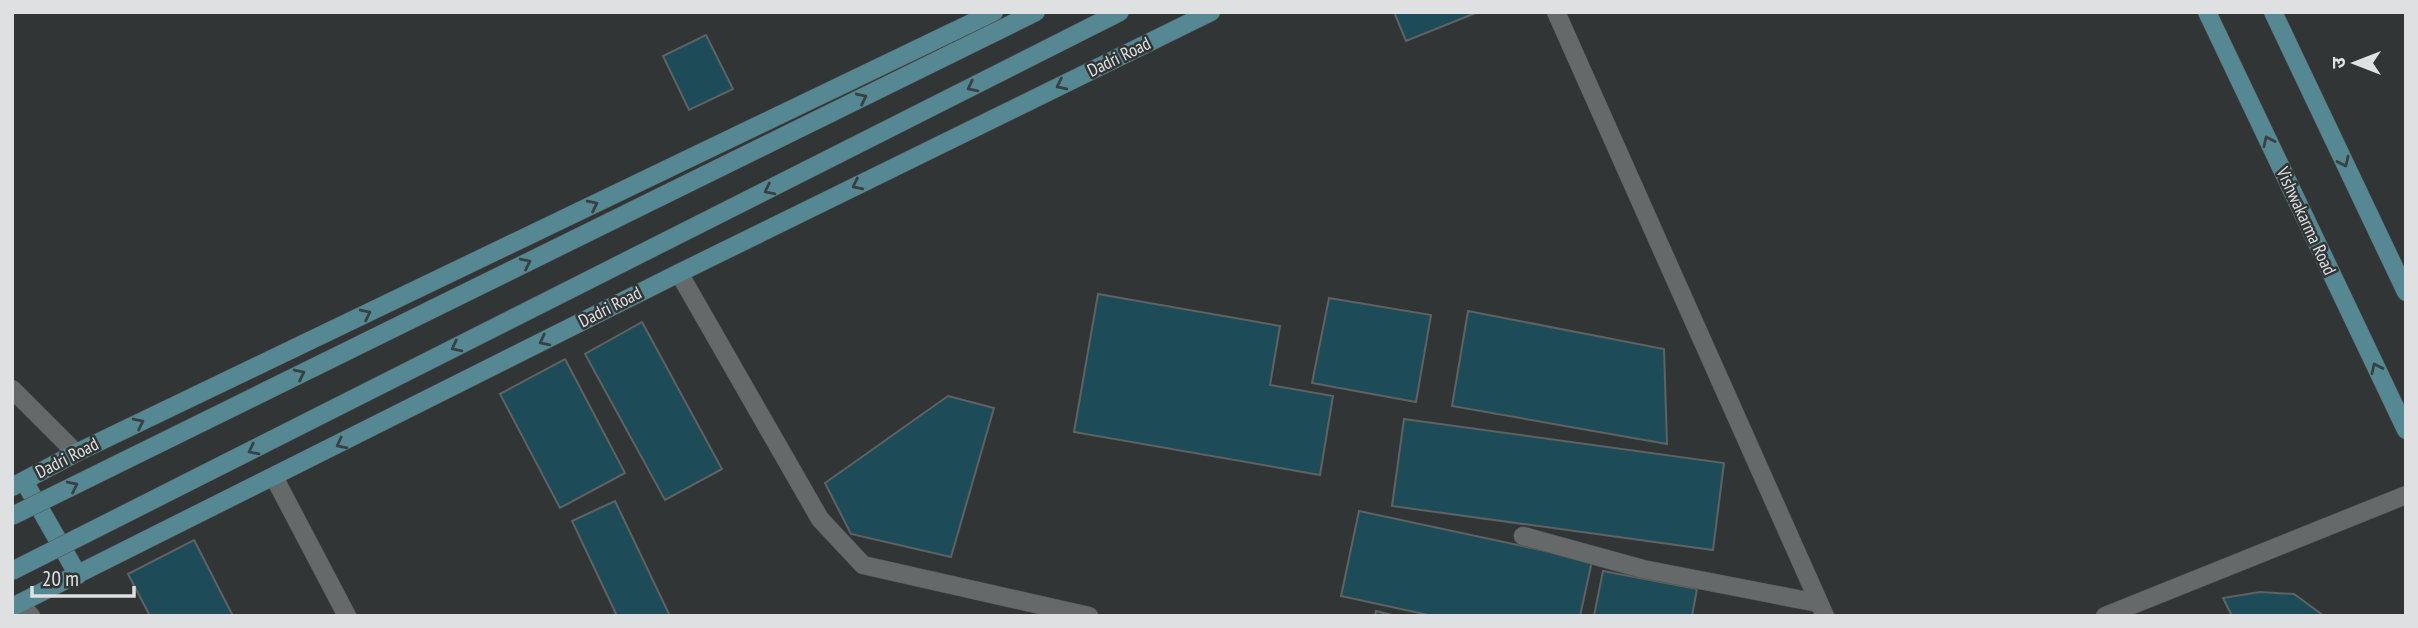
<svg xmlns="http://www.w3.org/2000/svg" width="2418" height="628" viewBox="0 0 2418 628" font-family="'PT Sans Narrow','Noto Sans Devanagari',sans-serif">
  <rect width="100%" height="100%" fill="#313536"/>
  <g fill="#1d4c58" stroke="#5e6263" stroke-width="2">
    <path d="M 1394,12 L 1478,12 L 1406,41 Z"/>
    <path d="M 706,35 L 733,89 L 689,110 L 663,56 Z"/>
    <path d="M 1098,294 L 1280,326 L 1270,385 L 1333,396 L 1320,475 L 1074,432 Z"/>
    <path d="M 1329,298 L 1431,315 L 1416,402 L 1312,383 Z"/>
    <path d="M 1468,311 L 1664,349 L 1667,444 L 1452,406 Z"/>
    <path d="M 642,322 L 722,469 L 665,500 L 585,354 Z"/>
    <path d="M 565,359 L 625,473 L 560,508 L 500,394 Z"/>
    <path d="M 948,396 L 994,408 L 951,557 L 851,534 L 825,483 Z"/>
    <path d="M 1404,419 L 1724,463 L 1713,550 L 1392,506 Z"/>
    <path d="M 615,501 L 670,616 L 617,616 L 572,521 Z"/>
    <path d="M 1359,511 L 1592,561 L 1580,616 L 1433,616 L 1341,596 Z"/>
    <path d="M 194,540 L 233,616 L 150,616 L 128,574 Z"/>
    <path d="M 1603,571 L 1697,589 L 1692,616 L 1594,616 Z"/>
    <path d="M 2260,592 L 2294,594 L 2324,616 L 2232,616 L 2223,598 Z"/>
    <path d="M 1376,611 L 1396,616 L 1375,616 Z"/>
  </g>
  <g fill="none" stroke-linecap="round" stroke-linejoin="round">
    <defs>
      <g id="street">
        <path d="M 1556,12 L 1825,616"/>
        <path d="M 679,273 L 820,519 L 863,565 L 1089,616"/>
        <path d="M 12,389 L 76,453"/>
        <path d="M 274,477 L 347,616"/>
        <path d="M 1523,536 L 1643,569 L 1818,603"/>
        <path d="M 20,604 L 31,616"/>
        <path d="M 2105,616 L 2406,495"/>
      </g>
      <g id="secondary">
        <path d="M 2207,12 L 2406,430"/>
        <path d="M 2273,12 L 2406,292"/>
        <path d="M 24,481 L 78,575"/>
        <path d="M 12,487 L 76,453 L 994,12"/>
        <path d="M 12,607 L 679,273 L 1211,12"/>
      </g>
    </defs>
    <use href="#street" stroke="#505354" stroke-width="19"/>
    <use href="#secondary" stroke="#505354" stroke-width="19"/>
    <use href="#street" stroke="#65696a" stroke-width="18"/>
    <use href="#secondary" stroke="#568893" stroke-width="18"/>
    <defs>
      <g id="secondary-bridge">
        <path d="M 12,516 L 1036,12"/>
        <path d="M 12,571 L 1120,12"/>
      </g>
    </defs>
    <use href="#secondary-bridge" stroke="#505354" stroke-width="19" stroke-linecap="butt"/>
    <use href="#secondary-bridge" stroke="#568893" stroke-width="18"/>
  </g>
  <defs><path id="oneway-chevron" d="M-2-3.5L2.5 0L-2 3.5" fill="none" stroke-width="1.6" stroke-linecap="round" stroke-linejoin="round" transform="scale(1.75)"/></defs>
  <g stroke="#374144">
    <use href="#oneway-chevron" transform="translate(1061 85) rotate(154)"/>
    <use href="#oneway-chevron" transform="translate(972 87) rotate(153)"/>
    <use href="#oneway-chevron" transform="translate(862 98) rotate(-26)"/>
    <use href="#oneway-chevron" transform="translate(2268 141) rotate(-115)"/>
    <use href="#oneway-chevron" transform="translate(2344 162) rotate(65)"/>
    <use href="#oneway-chevron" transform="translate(857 185) rotate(154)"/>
    <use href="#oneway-chevron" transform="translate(769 190) rotate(153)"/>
    <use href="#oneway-chevron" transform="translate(593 205) rotate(-26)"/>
    <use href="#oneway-chevron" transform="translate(526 263) rotate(-26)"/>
    <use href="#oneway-chevron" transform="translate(366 314) rotate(-26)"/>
    <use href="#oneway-chevron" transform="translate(544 341) rotate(153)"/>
    <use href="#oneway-chevron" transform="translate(456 347) rotate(153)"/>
    <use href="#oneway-chevron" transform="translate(2376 368) rotate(-115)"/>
    <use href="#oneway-chevron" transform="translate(300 374) rotate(-26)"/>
    <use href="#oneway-chevron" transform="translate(139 423) rotate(-26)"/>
    <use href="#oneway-chevron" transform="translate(341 444) rotate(153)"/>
    <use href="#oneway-chevron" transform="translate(253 450) rotate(153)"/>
    <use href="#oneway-chevron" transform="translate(73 486) rotate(-26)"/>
  </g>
  <g text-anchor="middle" stroke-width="5" stroke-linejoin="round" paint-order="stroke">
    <g font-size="18" fill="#dee0e1" stroke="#313536">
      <text transform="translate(1119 57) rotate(-26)" y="6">Dadri Road</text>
      <text transform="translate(2306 221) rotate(65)" y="6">Vishwakarma Road</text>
      <text transform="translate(610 307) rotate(-27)" y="6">Dadri Road</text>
      <text transform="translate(67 458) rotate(-27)" y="6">Dadri Road</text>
    </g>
  </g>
  <rect width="2418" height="628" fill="none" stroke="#dee0e1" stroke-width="28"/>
  <g transform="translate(2355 63) rotate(270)" stroke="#313536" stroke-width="5" paint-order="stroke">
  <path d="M0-5L12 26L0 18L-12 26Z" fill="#dee0e1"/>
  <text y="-10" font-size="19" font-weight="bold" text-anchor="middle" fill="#dee0e1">उ</text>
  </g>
  <path d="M32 586v10h102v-10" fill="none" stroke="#dee0e1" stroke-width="3.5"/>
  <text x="42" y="586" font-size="21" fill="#dee0e1" stroke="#313536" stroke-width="5" paint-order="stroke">20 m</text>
</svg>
